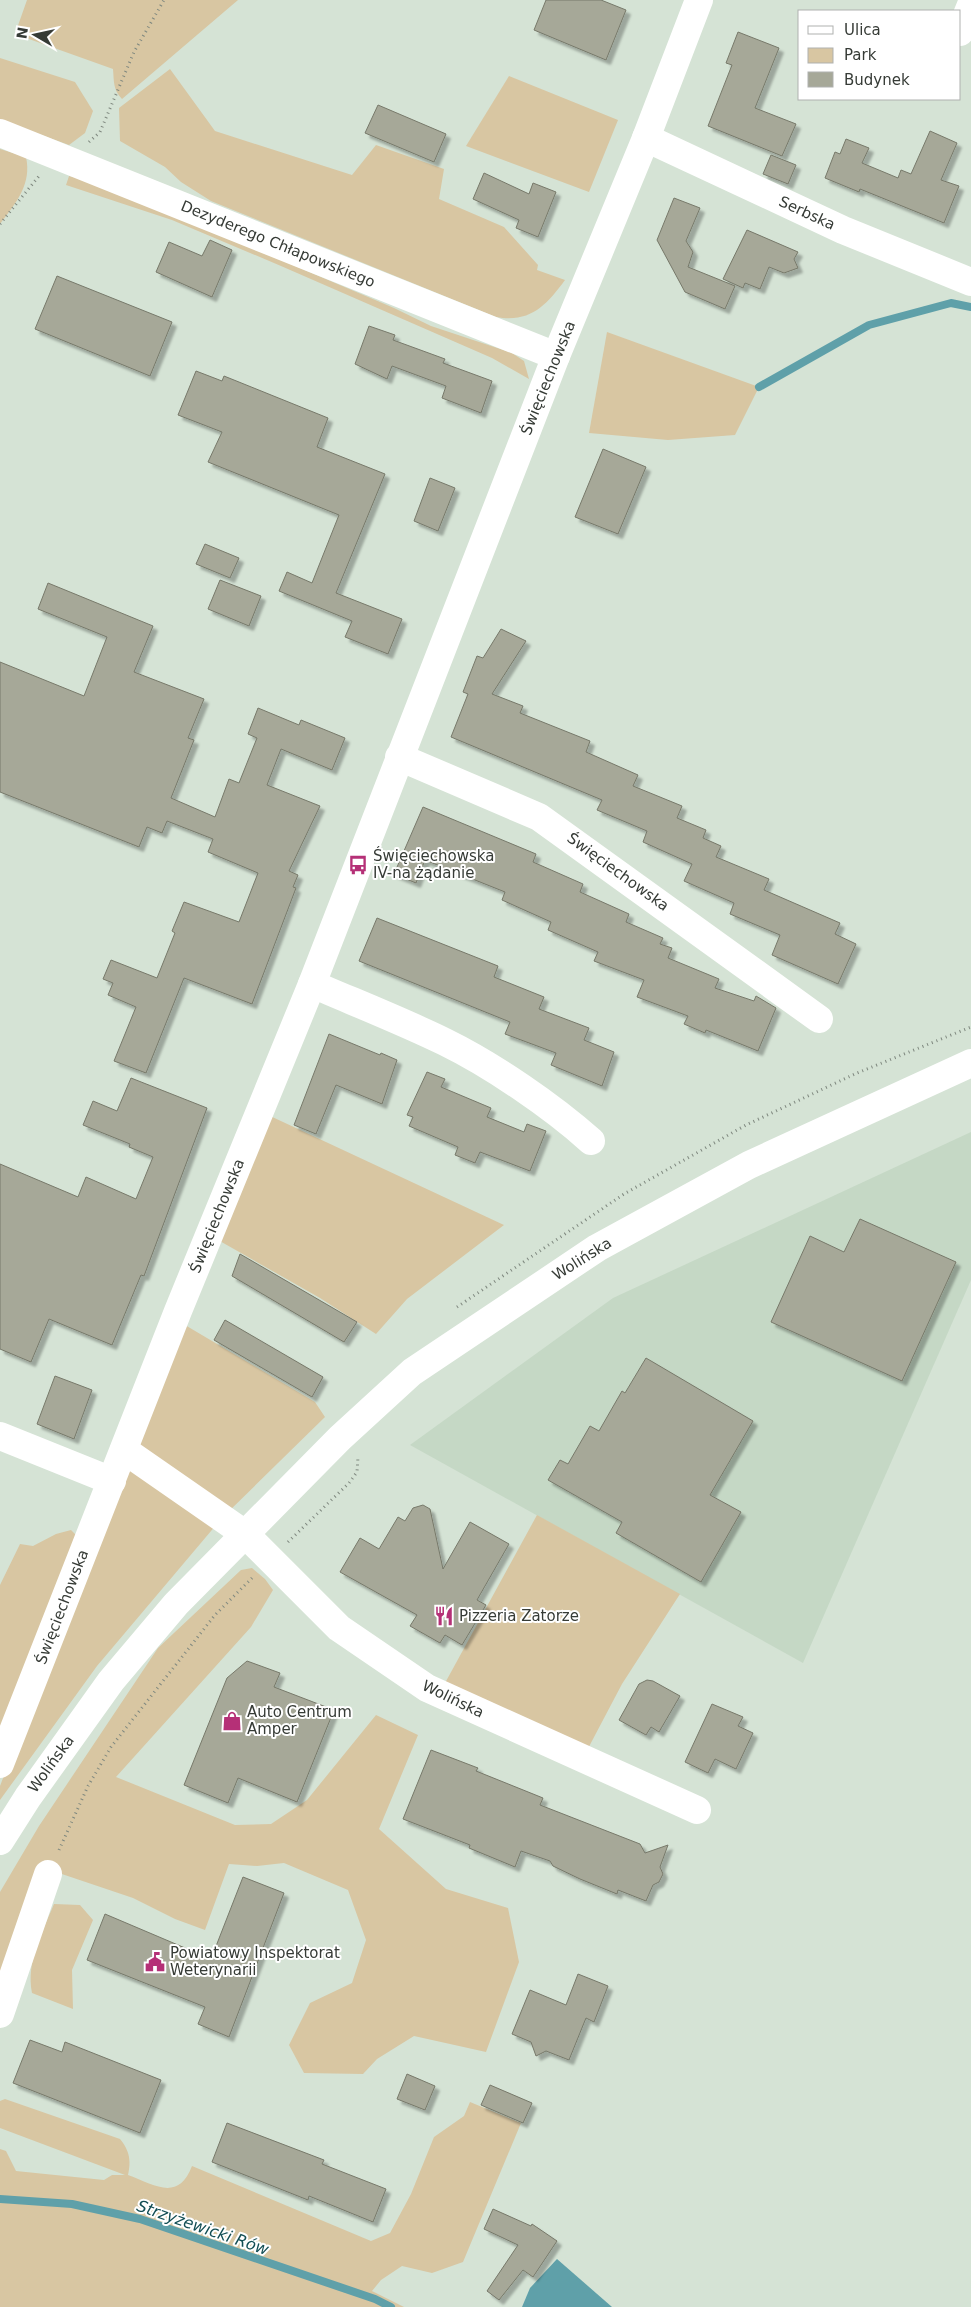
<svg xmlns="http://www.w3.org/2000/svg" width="971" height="2307" viewBox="0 0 971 2307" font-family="'DejaVu Sans',sans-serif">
  <defs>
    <filter id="shadow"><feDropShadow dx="4.5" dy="4.5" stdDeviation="1" flood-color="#0004"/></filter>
  </defs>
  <rect width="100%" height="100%" fill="#d5e3d5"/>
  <path fill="#c5d8c5" d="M 971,1132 L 971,1280 L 803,1663 L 410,1445 L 613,1298 Z"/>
  <g fill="#d8c6a2">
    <path d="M 27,0 L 238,0 L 122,99 C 113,90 114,81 113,69 L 15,34 Z"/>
    <path d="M 0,58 L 75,82 L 93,111 L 85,133 L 69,145 L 0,120 Z"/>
    <path d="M 170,69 L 215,131 L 352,175 L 376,145 L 444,169 L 439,199 L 504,227 L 538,265 L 537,270 L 565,280 C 546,306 530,323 496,317 L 211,201 L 181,182 L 165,167 L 120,141 L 119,108 Z"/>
    <path d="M 509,76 L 618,120 L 589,192 L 466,146 Z"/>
    <path d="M 0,149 L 26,157 C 32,184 16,203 0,224 Z"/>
    <path d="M 69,176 L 95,181 L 394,308 L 431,326 L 512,353 L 524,361 L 529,379 L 492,358 L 281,266 L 172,220 L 66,185 Z"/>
    <path d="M 607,332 L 759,387 L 735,435 L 668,440 L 589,433 Z"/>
    <path d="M 268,1115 L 504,1225 L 407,1299 L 376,1334 L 320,1298 L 218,1240 Z"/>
    <path d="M 185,1325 L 315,1402 L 325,1417 L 222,1518 L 97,1666 L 0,1800 L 0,1786 L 49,1658 Z"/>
    <path d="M 537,1515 L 680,1594 L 622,1684 L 583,1758 L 439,1694 Z"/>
    <path d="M 71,1530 L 80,1539 L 0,1741 L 0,1585 L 20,1544 L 33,1546 L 56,1534 Z"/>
    <path d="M 252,1568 L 265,1579 L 273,1590 L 251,1627 L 116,1777 L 235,1825 L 271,1824 L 307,1800 L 376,1715 L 418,1735 L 379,1829 L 446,1889 L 508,1908 L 519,1962 L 486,2052 L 414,2036 L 377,2059 L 363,2074 L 304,2073 L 289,2045 L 310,2003 L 352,1983 L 366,1940 L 348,1890 L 284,1863 L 257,1866 L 229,1864 L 205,1930 L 175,1919 L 133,1898 L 50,1870 L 0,2010 L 0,1892 L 39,1826 L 158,1648 L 241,1570 Z"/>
    <path d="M 54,1904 L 80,1905 L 93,1920 L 72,1970 L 73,2009 L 32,1993 C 26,1961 42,1933 54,1904 Z"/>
    <path d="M 5,2099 L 120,2139 C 130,2151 131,2161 128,2175 C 155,2185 178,2202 192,2166 L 371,2241 L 390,2233 L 411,2194 L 434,2137 L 464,2116 L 470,2102 L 521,2123 L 463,2262 L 432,2273 L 402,2266 L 381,2280 L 372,2291 L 404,2307 L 0,2307 L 0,2149 L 6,2151 L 16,2171 L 104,2180 L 112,2175 L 125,2175 L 0,2128 L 0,2101 Z"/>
  </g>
  <path fill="#5fa0a9" d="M 557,2259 L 612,2307 L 522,2307 L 530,2288 Z"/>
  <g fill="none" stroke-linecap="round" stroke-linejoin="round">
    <g stroke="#5fa0a9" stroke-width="8">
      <path d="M 759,387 L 869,325 L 951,303 L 971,307"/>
      <path d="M 0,2199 L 72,2204 L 140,2219 L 375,2299 L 391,2307"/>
    </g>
  </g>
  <g fill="#a6a898" stroke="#77796a" filter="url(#shadow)">
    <path d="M 546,0 L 601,0 L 626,10 L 606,60 L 534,30 Z"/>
    <path d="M 738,32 L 779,48 L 755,108 L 796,124 L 782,156 L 708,126 L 732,65 L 726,63 Z"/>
    <path d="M 378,105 L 446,134 L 434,162 L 365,133 Z"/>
    <path d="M 930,131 L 957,143 L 941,180 L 959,186 L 944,223 L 860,189 L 859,192 L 825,178 L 835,152 L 840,154 L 846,139 L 869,148 L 862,163 L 898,178 L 901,170 L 911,174 Z"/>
    <path d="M 771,155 L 796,165 L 788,184 L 763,174 Z"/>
    <path d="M 484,173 L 529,194 L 533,183 L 556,192 L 538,237 L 516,228 L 519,220 L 473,199 Z"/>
    <path d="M 674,198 L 700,208 L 686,241 L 693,252 L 688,267 L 735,286 L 725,309 L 685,292 L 657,240 Z"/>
    <path d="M 747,230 L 798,252 L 794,259 L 798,268 L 784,273 L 769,267 L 760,289 L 745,283 L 743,288 L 723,279 Z"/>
    <path d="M 210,240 L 232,250 L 212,297 L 156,272 L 169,242 L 202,256 Z"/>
    <path d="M 57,276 L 172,322 L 150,376 L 35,329 Z"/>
    <path d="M 369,326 L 395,335 L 393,340 L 445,359 L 443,363 L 492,381 L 481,413 L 442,398 L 446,386 L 392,366 L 387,379 L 355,364 Z"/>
    <path d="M 196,371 L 222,381 L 224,376 L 328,418 L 317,447 L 385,474 L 336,593 L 402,619 L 388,654 L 345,637 L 352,621 L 279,591 L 287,572 L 312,583 L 339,515 L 208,462 L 222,432 L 178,415 Z"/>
    <path d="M 603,449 L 646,467 L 618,534 L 575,517 Z"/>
    <path d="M 430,478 L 455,488 L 438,531 L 414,521 Z"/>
    <path d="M 205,544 L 239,558 L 230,578 L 196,564 Z"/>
    <path d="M 220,580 L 261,596 L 249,626 L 208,609 Z"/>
    <path d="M 48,583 L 153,626 L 134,672 L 204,699 L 188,738 L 194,740 L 171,798 L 215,817 L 229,779 L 239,783 L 257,738 L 248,734 L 258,708 L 299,725 L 301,720 L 345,738 L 332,770 L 281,749 L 267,785 L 320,806 L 289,871 L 298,875 L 293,887 L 296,888 L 252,1004 L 184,978 L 146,1073 L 114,1061 L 136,1007 L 108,995 L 113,983 L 103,979 L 111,960 L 157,978 L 175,933 L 172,931 L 184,902 L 239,922 L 258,873 L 208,852 L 213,839 L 167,821 L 162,833 L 147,827 L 139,847 L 0,792 L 0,662 L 84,696 L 107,637 L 38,609 Z"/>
    <path d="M 501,629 L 526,641 L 492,694 L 523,706 L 520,713 L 590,741 L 586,752 L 638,775 L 633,786 L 682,806 L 677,818 L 706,830 L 703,838 L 721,846 L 716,857 L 769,879 L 764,890 L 840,923 L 835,934 L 856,944 L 838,984 L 772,955 L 780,935 L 730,914 L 734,903 L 684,881 L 692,864 L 643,842 L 647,831 L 597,810 L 602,800 L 451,737 L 468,694 L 463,692 L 477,656 L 483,658 Z"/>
    <path d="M 423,807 L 536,854 L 533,862 L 583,884 L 580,892 L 629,914 L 626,922 L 663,938 L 660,944 L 672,948 L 668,958 L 719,979 L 715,988 L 754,1001 L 756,996 L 776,1008 L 758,1051 L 706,1030 L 705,1033 L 684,1024 L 688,1016 L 637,997 L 644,980 L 594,961 L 598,952 L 548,930 L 551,922 L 502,900 L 505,892 L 425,860 L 416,883 L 394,874 Z"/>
    <path d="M 377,918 L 498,966 L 494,977 L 544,997 L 539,1009 L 589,1028 L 584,1040 L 614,1052 L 602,1086 L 551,1065 L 556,1053 L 505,1034 L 510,1022 L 359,961 Z"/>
    <path d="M 329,1034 L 380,1055 L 381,1053 L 397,1060 L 382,1104 L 336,1085 L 316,1134 L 294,1125 Z"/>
    <path d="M 427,1072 L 445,1079 L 441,1087 L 491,1108 L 487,1117 L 524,1132 L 527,1124 L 546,1131 L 530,1171 L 480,1152 L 475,1163 L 455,1155 L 458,1147 L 409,1126 L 413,1117 L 407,1115 Z"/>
    <path d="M 131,1078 L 207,1108 L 144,1276 L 141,1275 L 112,1345 L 49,1319 L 31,1362 L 0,1349 L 0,1164 L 78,1197 L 86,1177 L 136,1199 L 153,1157 L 129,1147 L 130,1144 L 83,1125 L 93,1101 L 117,1111 Z"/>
    <path d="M 860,1219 L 956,1262 L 902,1381 L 771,1322 L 810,1236 L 844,1252 Z"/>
    <path d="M 240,1254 L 357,1322 L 344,1342 L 232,1276 Z"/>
    <path d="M 225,1320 L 323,1377 L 312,1397 L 214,1340 Z"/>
    <path d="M 646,1358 L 753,1421 L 710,1495 L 741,1512 L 701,1582 L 616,1533 L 622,1522 L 548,1480 L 560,1460 L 568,1464 L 590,1426 L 599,1431 L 622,1391 L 625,1393 Z"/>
    <path d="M 55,1376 L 92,1390 L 74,1439 L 37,1424 Z"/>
    <path d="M 423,1505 L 430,1509 L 443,1569 L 470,1522 L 509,1544 L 477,1600 L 486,1605 L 462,1645 L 445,1635 L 440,1643 L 410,1626 L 417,1615 L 340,1572 L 360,1538 L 379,1549 L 398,1517 L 405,1521 L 413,1508 Z"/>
    <path d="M 247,1661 L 280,1673 L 274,1687 L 334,1710 L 297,1802 L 238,1778 L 228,1803 L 184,1785 L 227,1678 Z"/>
    <path d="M 647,1680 L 653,1681 L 680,1696 L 659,1732 L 651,1727 L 646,1735 L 619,1720 L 639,1684 Z"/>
    <path d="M 712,1704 L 743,1717 L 738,1726 L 753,1733 L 736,1769 L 715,1759 L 708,1773 L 685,1762 Z"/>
    <path d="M 431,1750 L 478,1768 L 476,1771 L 543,1798 L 540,1805 L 640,1844 L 645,1853 L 668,1845 L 660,1867 L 663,1874 L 659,1882 L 653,1885 L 646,1901 L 618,1890 L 617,1894 L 580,1879 L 553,1866 L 550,1861 L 521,1851 L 515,1867 L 469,1848 L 470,1845 L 403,1819 Z"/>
    <path d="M 243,1877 L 284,1893 L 229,2037 L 198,2024 L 205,2007 L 87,1960 L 105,1914 L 211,1959 Z"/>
    <path d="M 578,1974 L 608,1986 L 594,2022 L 586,2018 L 569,2060 L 546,2051 L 536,2056 L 531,2042 L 512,2034 L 530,1990 L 566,2005 Z"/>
    <path d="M 30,2040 L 62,2052 L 65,2042 L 161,2080 L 140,2133 L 13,2083 Z"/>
    <path d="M 407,2074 L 435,2086 L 425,2110 L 397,2099 Z"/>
    <path d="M 490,2085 L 532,2103 L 523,2123 L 481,2105 Z"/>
    <path d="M 227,2123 L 324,2160 L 322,2164 L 386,2189 L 373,2222 L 309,2196 L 308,2200 L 212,2162 Z"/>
    <path d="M 493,2209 L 531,2226 L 532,2224 L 557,2241 L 533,2277 L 523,2270 L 499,2300 L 487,2291 L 518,2245 L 484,2229 Z"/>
  </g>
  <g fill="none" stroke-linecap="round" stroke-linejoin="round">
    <g stroke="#7f887f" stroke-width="3" stroke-dasharray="1 4" stroke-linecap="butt">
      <path d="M 89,142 L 100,132 L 134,52 L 164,0"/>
      <path d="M 0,224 L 39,176"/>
      <path d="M 457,1307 L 624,1194 L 746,1125 L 857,1073 L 971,1027"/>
      <path d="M 288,1542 L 349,1483 L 357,1472 L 358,1457"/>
      <path d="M 59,1850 L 88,1786 L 111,1747 L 215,1615 L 252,1578"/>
    </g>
    <g stroke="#fff" stroke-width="28">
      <path d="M 960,32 L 971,5"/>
      <path d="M 0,133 L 556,356"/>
      <path d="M 646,138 L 843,230 L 971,282"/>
      <path d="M 399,757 L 539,817 L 819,1019"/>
      <path d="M 312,984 C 356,1003 402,1021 445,1042 C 492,1065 552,1106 591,1141"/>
      <path d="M 0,1436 L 112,1481"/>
      <path d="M 124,1450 L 245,1534 L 339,1628 L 427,1688 L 697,1810"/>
      <path d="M 0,1764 L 178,1311 L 312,984 L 556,356 L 646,138 L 699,0"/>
      <path d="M 0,1841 L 28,1797 L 111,1681 L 176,1604 L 340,1438 L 412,1372 L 597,1248 L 749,1165 L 971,1063"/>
      <path d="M 0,2014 L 48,1874"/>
    </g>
  </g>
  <defs>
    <symbol id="bus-bare" viewBox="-9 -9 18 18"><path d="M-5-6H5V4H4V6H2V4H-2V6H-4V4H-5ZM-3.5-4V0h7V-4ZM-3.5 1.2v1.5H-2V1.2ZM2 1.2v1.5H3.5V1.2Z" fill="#b53077" stroke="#fff" stroke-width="2.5" paint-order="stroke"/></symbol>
    <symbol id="restaurant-bare" viewBox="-9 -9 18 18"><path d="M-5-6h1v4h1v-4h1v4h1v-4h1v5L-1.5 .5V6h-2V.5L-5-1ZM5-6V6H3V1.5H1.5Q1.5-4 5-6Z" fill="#b53077" stroke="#fff" stroke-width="2.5" paint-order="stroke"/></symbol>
    <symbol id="shop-bare" viewBox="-9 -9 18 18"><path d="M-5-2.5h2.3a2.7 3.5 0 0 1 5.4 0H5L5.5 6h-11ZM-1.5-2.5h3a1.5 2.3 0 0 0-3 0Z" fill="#b53077" stroke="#fff" stroke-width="2.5" paint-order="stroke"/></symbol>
    <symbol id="civic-bare" viewBox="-9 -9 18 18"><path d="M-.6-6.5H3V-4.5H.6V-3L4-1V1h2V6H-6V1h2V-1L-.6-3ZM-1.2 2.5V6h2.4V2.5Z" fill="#b53077" stroke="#fff" stroke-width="2.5" paint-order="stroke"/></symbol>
  </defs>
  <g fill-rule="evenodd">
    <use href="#bus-bare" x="344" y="851" width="28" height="28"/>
    <use href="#restaurant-bare" x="430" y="1602" width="28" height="28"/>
    <use href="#shop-bare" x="218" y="1707" width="28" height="28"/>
    <use href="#civic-bare" x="141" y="1948" width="28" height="28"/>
  </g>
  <g text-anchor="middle" stroke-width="4" stroke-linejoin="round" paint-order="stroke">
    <g font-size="15" fill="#363b36" stroke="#fff">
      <text transform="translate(807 213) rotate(25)" y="5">Serbska</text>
      <text transform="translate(278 244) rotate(22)" y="5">Dezyderego Chłapowskiego</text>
      <text transform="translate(548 378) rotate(-68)" y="5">Święciechowska</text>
      <text transform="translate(618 872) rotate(36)" y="5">Święciechowska</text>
      <text transform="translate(217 1216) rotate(-68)" y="5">Święciechowska</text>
      <text transform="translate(582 1259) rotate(-32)" y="5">Wolińska</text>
      <text transform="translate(62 1607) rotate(-69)" y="5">Święciechowska</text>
      <text transform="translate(453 1699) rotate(26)" y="5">Wolińska</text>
      <text transform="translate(51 1764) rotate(-54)" y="5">Wolińska</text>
    </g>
    <g font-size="15" fill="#363b36" stroke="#fff" text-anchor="start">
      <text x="373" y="861">Święciechowska<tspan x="373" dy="17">IV-na żądanie</tspan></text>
      <text x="459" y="1621">Pizzeria Zatorze</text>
      <text x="247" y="1717">Auto Centrum<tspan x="247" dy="17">Amper</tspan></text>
      <text x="170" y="1958">Powiatowy Inspektorat<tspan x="170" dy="17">Weterynarii</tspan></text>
    </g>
    <g font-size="16" font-style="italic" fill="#134e54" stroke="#fff">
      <text transform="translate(203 2227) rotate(19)" y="6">Strzyżewicki Rów</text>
    </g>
  </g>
  <rect x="798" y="10" width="162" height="90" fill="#ffffff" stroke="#afb1af"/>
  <rect x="808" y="26" width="25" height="8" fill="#ffffff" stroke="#afb1af"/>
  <text x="844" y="35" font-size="15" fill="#363b36">Ulica</text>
  <rect x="808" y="48" width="25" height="15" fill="#d8c6a2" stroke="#afb1af"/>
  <text x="844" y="60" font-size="15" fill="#363b36">Park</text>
  <rect x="808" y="72" width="25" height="15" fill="#a6a898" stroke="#afb1af"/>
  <text x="844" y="85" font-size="15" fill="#363b36">Budynek</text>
  <g transform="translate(35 35) rotate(279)" stroke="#ffffff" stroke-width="4" paint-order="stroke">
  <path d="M0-4L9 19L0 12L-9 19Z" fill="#363b36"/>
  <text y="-8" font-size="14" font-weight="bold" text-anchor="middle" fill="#363b36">N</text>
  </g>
</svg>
